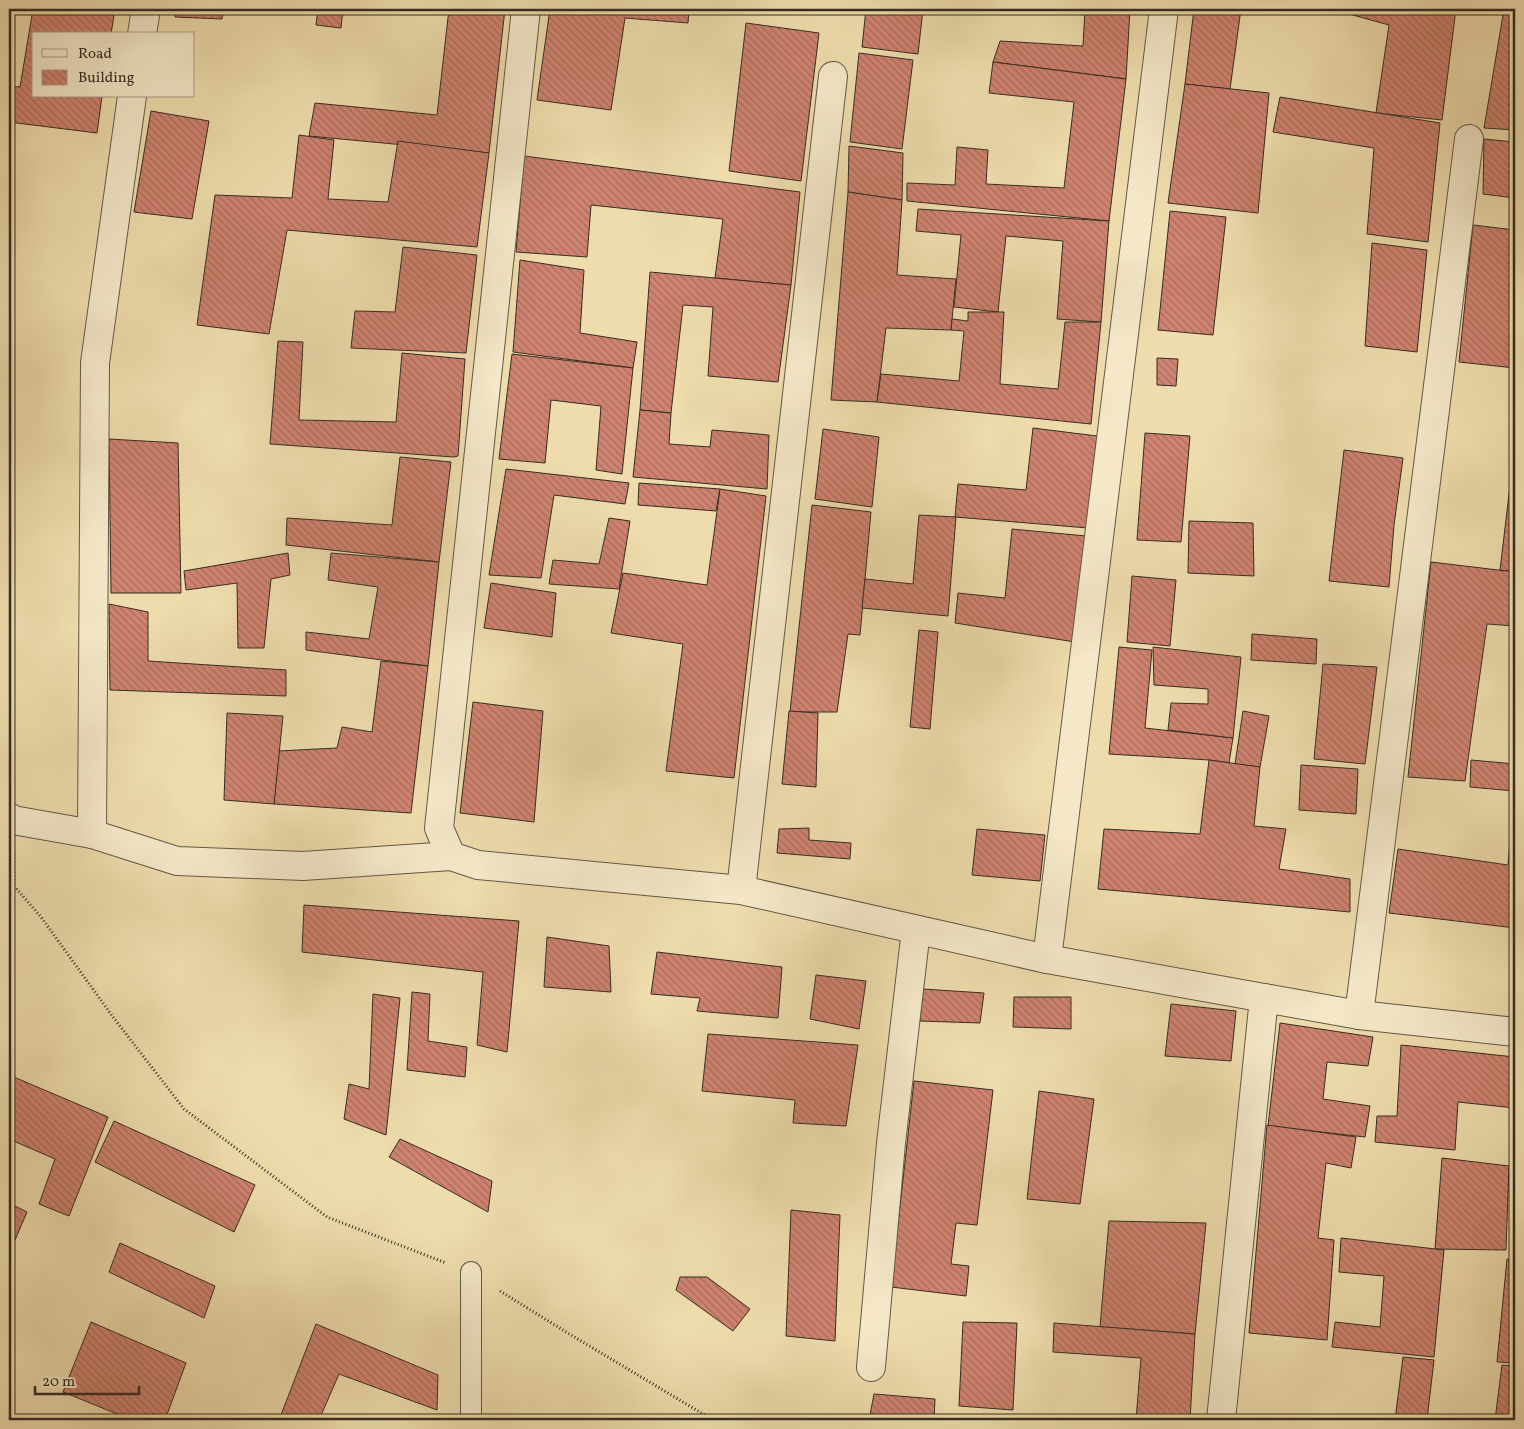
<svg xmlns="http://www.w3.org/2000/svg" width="1524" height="1429" viewBox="0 0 1524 1429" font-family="Vollkorn,serif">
  <defs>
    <pattern id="building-back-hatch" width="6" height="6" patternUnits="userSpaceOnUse" patternTransform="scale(1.25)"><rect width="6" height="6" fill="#cf8370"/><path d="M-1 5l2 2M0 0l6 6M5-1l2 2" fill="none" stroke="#a96b5c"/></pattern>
  </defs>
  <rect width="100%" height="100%" fill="#eedcac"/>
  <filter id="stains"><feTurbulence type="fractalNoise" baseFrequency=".004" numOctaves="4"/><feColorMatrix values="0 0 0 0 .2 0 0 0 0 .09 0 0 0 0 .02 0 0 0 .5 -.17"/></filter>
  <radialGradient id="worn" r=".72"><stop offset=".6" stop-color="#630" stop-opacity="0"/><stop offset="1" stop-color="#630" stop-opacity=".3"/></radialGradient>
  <g fill="url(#building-back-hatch)" stroke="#352c23">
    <path d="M 33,9 L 115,9 L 111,34 L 34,34 L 34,96 L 102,96 L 97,133 L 9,122 L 9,86 L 20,87 Z"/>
    <path d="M 176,9 L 223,9 L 222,19 L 175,17 Z"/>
    <path d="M 318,9 L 343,9 L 341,28 L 316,25 Z"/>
    <path d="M 449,9 L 505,9 L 489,153 L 309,136 L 315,103 L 437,115 Z"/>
    <path d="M 550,9 L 689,9 L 688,23 L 625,18 L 611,110 L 537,100 Z"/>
    <path d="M 866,9 L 923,9 L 918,54 L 862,47 Z"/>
    <path d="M 1085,9 L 1130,9 L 1126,79 L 993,62 L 1000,41 L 1083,46 Z"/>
    <path d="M 1194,9 L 1241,9 L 1230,89 L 1185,84 Z"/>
    <path d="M 1331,9 L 1456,9 L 1442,120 L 1376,113 L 1389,25 Z"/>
    <path d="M 1504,9 L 1515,9 L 1515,130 L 1484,128 Z"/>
    <path d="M 746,23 L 819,33 L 801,181 L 729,171 Z"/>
    <path d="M 859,53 L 913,60 L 902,149 L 850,142 Z"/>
    <path d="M 993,62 L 1126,79 L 1109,221 L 907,201 L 907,183 L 955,185 L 957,147 L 988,150 L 986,184 L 1064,188 L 1074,102 L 989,93 Z"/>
    <path d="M 1185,84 L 1269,93 L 1258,213 L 1168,203 Z"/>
    <path d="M 1280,97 L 1440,123 L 1428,242 L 1367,234 L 1374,148 L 1273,132 Z"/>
    <path d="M 151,111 L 209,121 L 192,219 L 134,212 Z"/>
    <path d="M 299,135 L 334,140 L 328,199 L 388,202 L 398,141 L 489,153 L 477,247 L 287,230 L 269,334 L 197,325 L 215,195 L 292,198 Z"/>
    <path d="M 1484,139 L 1515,142 L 1515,198 L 1483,194 Z"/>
    <path d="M 849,146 L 903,153 L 902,200 L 848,192 Z"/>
    <path d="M 524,156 L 800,192 L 791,285 L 715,278 L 723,219 L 591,205 L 587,257 L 516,252 Z"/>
    <path d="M 848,192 L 902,200 L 897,275 L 956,279 L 951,330 L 886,328 L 877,402 L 831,400 Z"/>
    <path d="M 918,209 L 1109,221 L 1101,322 L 1057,319 L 1063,241 L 1006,236 L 998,312 L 954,307 L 961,235 L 916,231 Z"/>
    <path d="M 1170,211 L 1226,217 L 1213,335 L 1158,330 Z"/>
    <path d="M 1473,225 L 1515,230 L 1515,368 L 1459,362 Z"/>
    <path d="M 1372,243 L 1427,250 L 1417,352 L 1365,346 Z"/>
    <path d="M 403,247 L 477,255 L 466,353 L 351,348 L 355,311 L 395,312 Z"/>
    <path d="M 520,260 L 584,270 L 580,333 L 637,342 L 633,368 L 513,352 Z"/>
    <path d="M 650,272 L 791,285 L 778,382 L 708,376 L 713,307 L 683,305 L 671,413 L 640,410 Z"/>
    <path d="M 968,312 L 1004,312 L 1000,384 L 1058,389 L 1065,322 L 1101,322 L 1091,424 L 877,402 L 881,374 L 959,381 L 964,331 L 951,330 L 952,319 L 968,321 Z"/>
    <path d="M 278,341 L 303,342 L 299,420 L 396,422 L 402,353 L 465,359 L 458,456 L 454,457 L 270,444 Z"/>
    <path d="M 512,354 L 633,368 L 622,474 L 596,470 L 601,406 L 551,400 L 545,463 L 499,459 Z"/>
    <path d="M 1157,358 L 1178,359 L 1176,386 L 1157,385 Z"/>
    <path d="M 640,410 L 671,413 L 669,444 L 710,447 L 712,430 L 769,435 L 767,489 L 633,477 Z"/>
    <path d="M 1033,428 L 1097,436 L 1088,528 L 955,517 L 958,484 L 1026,490 Z"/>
    <path d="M 823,429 L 879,437 L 872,507 L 815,499 Z"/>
    <path d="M 1145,433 L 1190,436 L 1181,542 L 1137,540 Z"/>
    <path d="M 109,439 L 178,443 L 181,593 L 111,593 Z"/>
    <path d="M 1344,450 L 1403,458 L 1394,525 L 1389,587 L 1329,581 Z"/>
    <path d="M 400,457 L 451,462 L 439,562 L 286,545 L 287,518 L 392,525 Z"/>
    <path d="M 506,469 L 629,483 L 625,504 L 554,495 L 541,578 L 489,575 Z"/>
    <path d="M 1512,469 L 1515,470 L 1515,572 L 1500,570 Z"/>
    <path d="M 639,483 L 720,489 L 716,511 L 638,505 Z"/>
    <path d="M 720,489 L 766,496 L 734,778 L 666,771 L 683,644 L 611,633 L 623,573 L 707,585 Z"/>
    <path d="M 812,505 L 871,512 L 860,635 L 848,634 L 837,712 L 790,712 Z"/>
    <path d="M 919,515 L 956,517 L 948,616 L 862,608 L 865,579 L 913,584 Z"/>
    <path d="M 609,518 L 630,521 L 619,589 L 549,584 L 553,560 L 599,564 Z"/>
    <path d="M 1189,521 L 1253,523 L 1254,576 L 1188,573 Z"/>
    <path d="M 1012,529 L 1086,536 L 1075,642 L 955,623 L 958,593 L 1005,598 Z"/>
    <path d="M 288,553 L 290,575 L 271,579 L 264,648 L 238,648 L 237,583 L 186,590 L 184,571 Z"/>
    <path d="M 331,553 L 439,562 L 428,666 L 306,650 L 306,632 L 369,639 L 378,587 L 328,580 Z"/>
    <path d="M 1431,562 L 1515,572 L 1515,626 L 1487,624 L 1465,781 L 1408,777 Z"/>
    <path d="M 1132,576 L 1176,580 L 1170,646 L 1127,642 Z"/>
    <path d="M 491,583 L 556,593 L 552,637 L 484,628 Z"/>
    <path d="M 109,604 L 148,612 L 148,661 L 286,670 L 286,696 L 110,690 Z"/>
    <path d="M 919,630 L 938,632 L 930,729 L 910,727 Z"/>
    <path d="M 1252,634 L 1317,639 L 1316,664 L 1251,660 Z"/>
    <path d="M 1119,647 L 1152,650 L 1145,728 L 1233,738 L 1229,763 L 1209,760 L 1109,754 Z"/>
    <path d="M 1153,647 L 1241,657 L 1233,738 L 1168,730 L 1171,703 L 1208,704 L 1208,689 L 1154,685 Z"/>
    <path d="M 381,661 L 428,666 L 411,813 L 274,804 L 278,751 L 337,748 L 342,727 L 372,732 Z"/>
    <path d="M 1323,664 L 1377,667 L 1365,764 L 1314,759 Z"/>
    <path d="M 473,702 L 543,711 L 534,822 L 460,813 Z"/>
    <path d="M 789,711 L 818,713 L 816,787 L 782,784 Z"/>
    <path d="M 1243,711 L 1269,716 L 1260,767 L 1235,764 Z"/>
    <path d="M 227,713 L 283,716 L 274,804 L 224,800 Z"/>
    <path d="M 1209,760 L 1260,767 L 1254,826 L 1286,829 L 1279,869 L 1350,879 L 1350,912 L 1098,889 L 1104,829 L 1200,834 Z"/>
    <path d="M 1471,760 L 1515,764 L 1515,928 L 1389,913 L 1398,849 L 1508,865 L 1514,791 L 1470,787 Z"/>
    <path d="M 1301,765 L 1358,769 L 1356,814 L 1299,810 Z"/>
    <path d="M 809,828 L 809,840 L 851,843 L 850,859 L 777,853 L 779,829 Z"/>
    <path d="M 977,829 L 1045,835 L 1040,881 L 972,875 Z"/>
    <path d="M 304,905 L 519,921 L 507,1052 L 477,1045 L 483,972 L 302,952 Z"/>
    <path d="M 547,937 L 609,946 L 611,992 L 544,987 Z"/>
    <path d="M 657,952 L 782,967 L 778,1018 L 697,1011 L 700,998 L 651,994 Z"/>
    <path d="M 816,975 L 866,981 L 859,1029 L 810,1019 Z"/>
    <path d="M 923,989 L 984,993 L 980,1023 L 920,1021 Z"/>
    <path d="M 412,992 L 430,994 L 428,1041 L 467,1047 L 465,1077 L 407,1070 Z"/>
    <path d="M 373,994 L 400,998 L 386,1135 L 344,1119 L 349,1084 L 369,1089 Z"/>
    <path d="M 1014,997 L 1071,997 L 1071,1029 L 1013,1027 Z"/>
    <path d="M 1171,1004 L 1236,1011 L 1231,1061 L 1165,1056 Z"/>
    <path d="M 1280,1023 L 1373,1037 L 1368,1066 L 1327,1062 L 1323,1099 L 1370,1106 L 1365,1137 L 1268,1126 Z"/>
    <path d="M 708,1034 L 858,1045 L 846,1126 L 793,1123 L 795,1100 L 702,1091 Z"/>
    <path d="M 1401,1045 L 1515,1057 L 1515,1108 L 1458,1102 L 1455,1150 L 1375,1142 L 1377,1116 L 1397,1116 Z"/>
    <path d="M 9,1075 L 108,1117 L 69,1216 L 39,1204 L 55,1159 L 9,1139 Z"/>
    <path d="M 914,1081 L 993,1090 L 977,1225 L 956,1223 L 951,1264 L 969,1266 L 966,1296 L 891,1287 Z"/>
    <path d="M 1039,1091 L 1094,1099 L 1080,1204 L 1027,1199 Z"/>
    <path d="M 114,1121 L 255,1185 L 234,1232 L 95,1162 Z"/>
    <path d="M 1267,1125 L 1356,1137 L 1351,1168 L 1326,1163 L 1318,1238 L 1334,1240 L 1327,1340 L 1249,1333 Z"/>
    <path d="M 400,1139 L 492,1181 L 488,1212 L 389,1157 Z"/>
    <path d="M 1442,1158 L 1509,1166 L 1506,1250 L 1435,1249 Z"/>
    <path d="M 9,1203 L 27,1212 L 9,1254 Z"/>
    <path d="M 791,1210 L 840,1215 L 835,1341 L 786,1336 Z"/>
    <path d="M 1109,1221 L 1206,1223 L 1195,1334 L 1100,1327 Z"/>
    <path d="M 1341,1238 L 1444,1250 L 1434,1357 L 1332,1347 L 1335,1322 L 1380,1327 L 1384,1276 L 1339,1272 Z"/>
    <path d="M 120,1243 L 215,1286 L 204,1318 L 109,1272 Z"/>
    <path d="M 1507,1259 L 1515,1260 L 1515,1363 L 1497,1362 Z"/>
    <path d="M 680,1277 L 707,1277 L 750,1309 L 733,1331 L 676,1290 Z"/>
    <path d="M 91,1322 L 186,1363 L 165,1420 L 132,1420 L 63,1392 Z"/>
    <path d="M 963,1322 L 1017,1323 L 1013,1410 L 959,1406 Z"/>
    <path d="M 1054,1323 L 1195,1334 L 1190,1420 L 1136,1420 L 1141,1358 L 1053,1352 Z"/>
    <path d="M 316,1324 L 438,1375 L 437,1410 L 339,1374 L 319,1420 L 279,1420 Z"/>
    <path d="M 1403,1357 L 1434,1360 L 1427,1420 L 1395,1420 Z"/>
    <path d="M 1502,1365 L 1515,1366 L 1515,1420 L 1495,1420 Z"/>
    <path d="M 874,1394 L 935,1399 L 934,1420 L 869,1420 Z"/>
  </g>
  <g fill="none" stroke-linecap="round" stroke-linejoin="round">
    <defs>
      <path id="service" d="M 471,1420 L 471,1272"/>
      <g id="minor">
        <path d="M 526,9 L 439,828 L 451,856 L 478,865 L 741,890 L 1047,959 L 1359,1015 L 1515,1032"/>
        <path d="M 142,34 L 146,9"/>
        <path d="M 9,817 L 13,820 L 92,834 L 177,861 L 303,866 L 451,856"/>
        <path d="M 92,834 L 95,363 L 132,96"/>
        <path d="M 741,890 L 833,76"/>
        <path d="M 1047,959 L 1164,9"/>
        <path d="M 1359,1015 L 1469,139"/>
        <path d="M 871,1367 L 891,1143 L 916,930"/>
        <path d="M 1221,1420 L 1264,998"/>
      </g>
    </defs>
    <use href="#service" stroke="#635845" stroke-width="22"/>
    <use href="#minor" stroke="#635845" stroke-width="30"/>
    <g stroke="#352c23" stroke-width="3" stroke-dasharray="1 2.5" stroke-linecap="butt">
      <path d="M 14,851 L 14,886 L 41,917 L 113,1017 L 184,1109 L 327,1217 L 446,1263"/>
      <path d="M 500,1291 L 571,1335 L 713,1420"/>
    </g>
    <use href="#service" stroke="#f4e8c9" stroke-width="20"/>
    <use href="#minor" stroke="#f4e8c9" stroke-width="28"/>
  </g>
  <rect width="1524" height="1429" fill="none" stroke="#eedcac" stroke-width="30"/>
  <rect x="10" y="10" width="1504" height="1409" fill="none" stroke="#352c23" stroke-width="2.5"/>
  <rect x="15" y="15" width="1494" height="1399" fill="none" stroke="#352c23"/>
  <rect x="32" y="32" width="162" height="65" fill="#f4e8c9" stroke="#a89d87"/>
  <rect x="42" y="49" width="25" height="8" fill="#f4e8c9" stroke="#a89d87"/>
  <text x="78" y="58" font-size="15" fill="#352c23">Road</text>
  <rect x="42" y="70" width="25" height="15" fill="url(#building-back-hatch)" stroke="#a89d87"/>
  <text x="78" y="82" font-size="15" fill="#352c23">Building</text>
  <path d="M35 1386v8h104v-8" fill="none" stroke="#352c23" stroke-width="2.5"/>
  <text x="42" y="1386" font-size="15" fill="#352c23" stroke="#f4e8c9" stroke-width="4" paint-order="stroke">20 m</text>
  <rect width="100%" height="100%" filter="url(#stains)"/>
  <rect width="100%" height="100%" fill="url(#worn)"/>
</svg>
